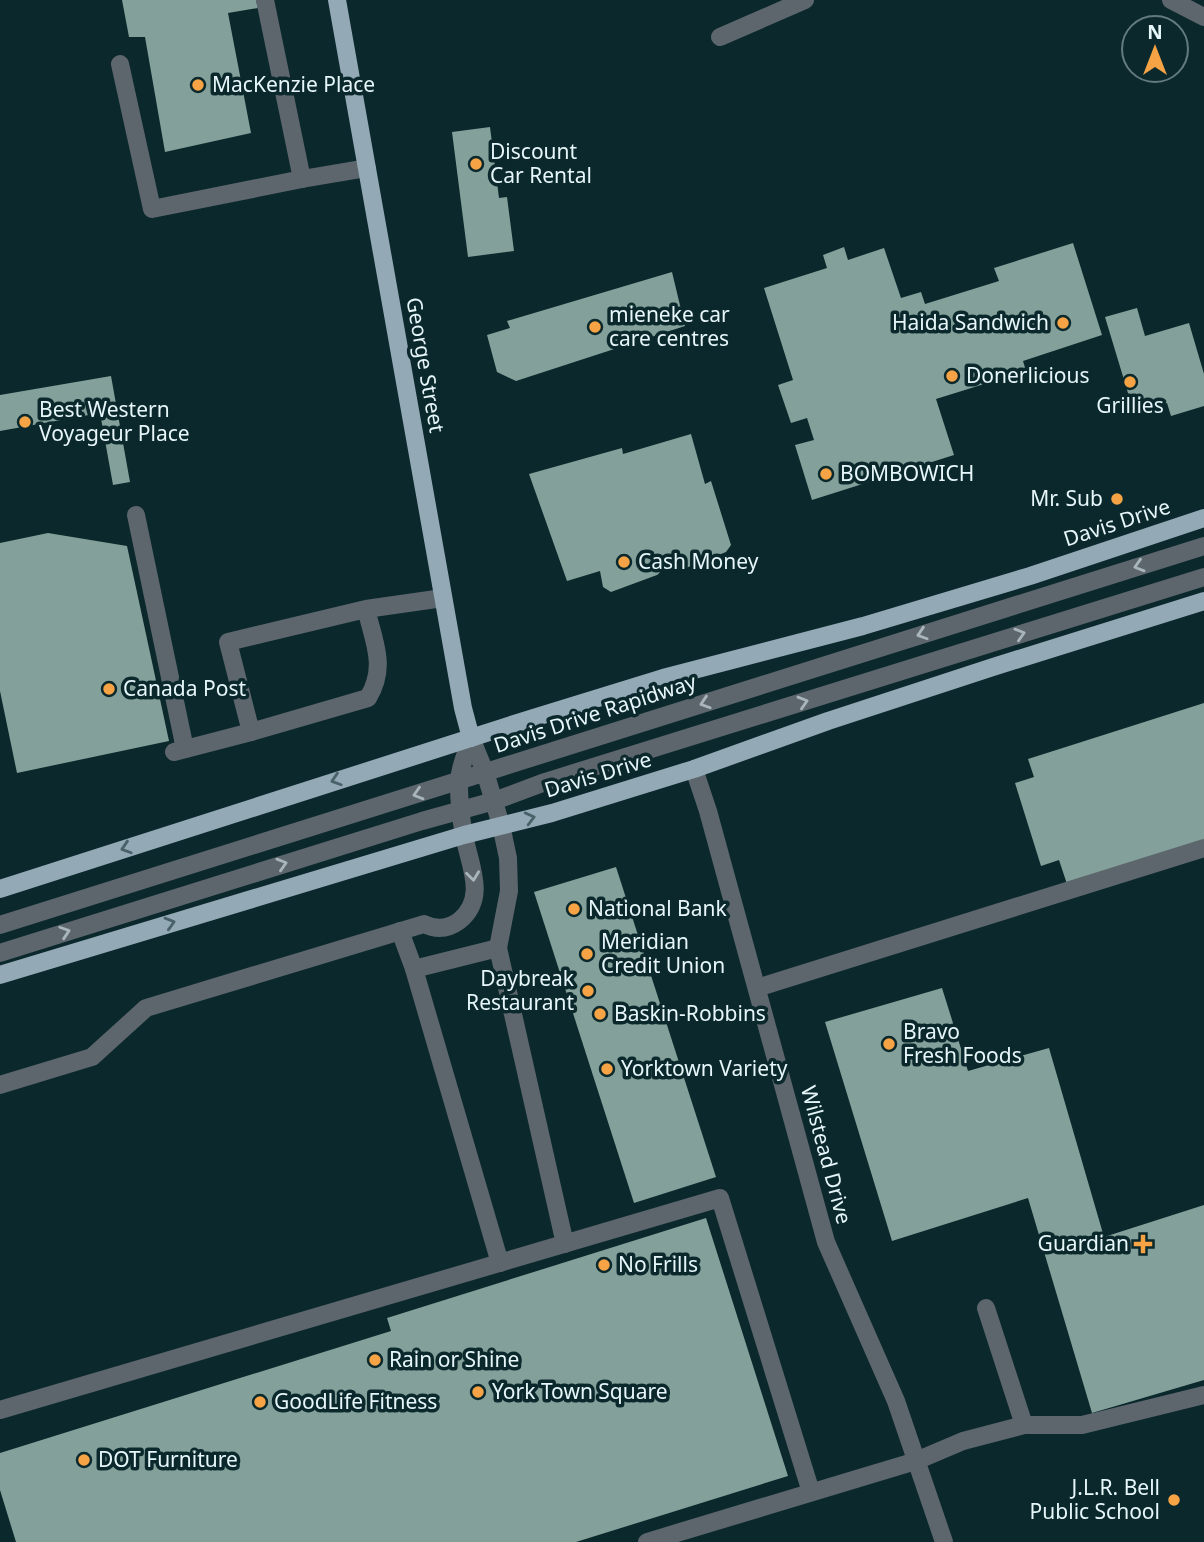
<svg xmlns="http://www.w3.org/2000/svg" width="1204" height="1542" viewBox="0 0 1204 1542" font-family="'Noto Sans',sans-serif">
  <rect width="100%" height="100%" fill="#0b282c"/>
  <g fill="#83a19a">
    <path d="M 122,0 L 256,0 L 258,8 L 228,13 L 251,133 L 165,152 L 145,37 L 129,37 Z"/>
    <path d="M 490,127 L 499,198 L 507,197 L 514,251 L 468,257 L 452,132 Z"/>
    <path d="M 1073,243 L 1102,335 L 1023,361 L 1026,371 L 936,399 L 954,455 L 812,500 L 795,445 L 814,440 L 807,418 L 791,423 L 778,385 L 793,380 L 764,288 L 827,268 L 823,255 L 844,247 L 848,260 L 884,248 L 901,298 L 921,292 L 925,304 L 999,281 L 994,268 Z"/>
    <path d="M 672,272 L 685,326 L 516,381 L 497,372 L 487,335 L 510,328 L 507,321 Z"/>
    <path d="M 1137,308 L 1145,336 L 1189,323 L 1204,374 L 1204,406 L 1171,416 L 1167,403 L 1134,413 L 1105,317 Z"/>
    <path d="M 111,376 L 130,482 L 113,485 L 100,413 L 0,431 L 0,395 Z"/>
    <path d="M 691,434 L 705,484 L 711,481 L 731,545 L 726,552 L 676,572 L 664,569 L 657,575 L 611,592 L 603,587 L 600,571 L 567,581 L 529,474 L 622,448 L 623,454 Z"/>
    <path d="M 48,533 L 127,546 L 169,741 L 17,773 L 0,691 L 0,543 Z"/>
    <path d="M 1204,703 L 1204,840 L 1067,884 L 1059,860 L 1041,866 L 1015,783 L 1034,777 L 1028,759 Z"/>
    <path d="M 616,867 L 716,1177 L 634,1203 L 534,892 Z"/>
    <path d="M 942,988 L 968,1071 L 1049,1048 L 1104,1237 L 1204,1205 L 1204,1380 L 1092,1413 L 1028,1198 L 892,1241 L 825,1022 Z"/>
    <path d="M 706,1218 L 788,1476 L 576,1542 L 16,1542 L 0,1490 L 0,1453 L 391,1331 L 387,1318 Z"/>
  </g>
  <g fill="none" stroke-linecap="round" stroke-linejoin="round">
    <g stroke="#5c666c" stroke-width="18">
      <path d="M 1171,0 L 1204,17"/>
      <path d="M 720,37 L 805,0"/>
      <path d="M 120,64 L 152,209 L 302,179 L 265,0"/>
      <path d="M 302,179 L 367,168"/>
      <path d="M 136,515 L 185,749"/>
      <path d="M 366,609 C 374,642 387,667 368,698 L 251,732 L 228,642 L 366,609 L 443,598"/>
      <path d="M 471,738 L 485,772 L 501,825 L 508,858 L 509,891 L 498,948 L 565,1244"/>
      <path d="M 174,752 L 251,732"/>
      <path d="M 694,769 L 708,811 L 826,1242 L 896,1401 L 944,1542"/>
      <path d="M 0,925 L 1204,546"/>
      <path d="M 400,931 L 414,969 L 500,1263"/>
      <path d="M 0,953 L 422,821 L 494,801 L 545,782 L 1204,577"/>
      <path d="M 414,969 L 498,948"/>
      <path d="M 757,988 L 1204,848"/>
      <path d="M 0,1085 L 92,1057 L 146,1008 L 424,924 C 436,930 448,929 459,921 C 488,898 469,864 464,835 C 461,819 459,801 459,785 C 458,771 467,752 471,738"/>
      <path d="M 0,1410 L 720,1198 L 811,1492"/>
      <path d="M 1024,1425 L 1082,1425 L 1204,1395"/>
      <path d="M 647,1542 L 916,1461 L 963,1441 L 1024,1425 L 986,1308"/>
    </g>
    <g stroke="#94a9b6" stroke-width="18">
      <path d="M 337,0 L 463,708 L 471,738"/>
      <path d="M 0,889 L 530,719 L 663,678 L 863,626 L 1030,576 L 1204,518"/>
      <path d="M 0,975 L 464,835 L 552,813 L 694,769 L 828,721 L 993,667 L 1204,601"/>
    </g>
  </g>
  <defs><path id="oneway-chevron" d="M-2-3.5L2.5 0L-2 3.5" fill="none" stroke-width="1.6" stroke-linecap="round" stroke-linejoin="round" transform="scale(1.75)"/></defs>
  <g stroke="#a8b5ba">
    <use href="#oneway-chevron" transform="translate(1139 566) rotate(163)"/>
    <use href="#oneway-chevron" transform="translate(922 634) rotate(162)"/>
    <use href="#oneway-chevron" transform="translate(1020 634) rotate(-17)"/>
    <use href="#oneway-chevron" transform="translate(803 702) rotate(-17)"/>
    <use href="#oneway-chevron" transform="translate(705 703) rotate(162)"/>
    <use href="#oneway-chevron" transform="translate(418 794) rotate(163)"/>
    <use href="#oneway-chevron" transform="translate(282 864) rotate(-17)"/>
    <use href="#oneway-chevron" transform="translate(473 876) rotate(83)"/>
    <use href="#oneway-chevron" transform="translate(65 932) rotate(-18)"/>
  </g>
  <g stroke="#49626a">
    <use href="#oneway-chevron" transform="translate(336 780) rotate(162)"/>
    <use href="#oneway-chevron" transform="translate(530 818) rotate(-14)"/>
    <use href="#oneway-chevron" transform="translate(126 848) rotate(162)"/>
    <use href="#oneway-chevron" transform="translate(170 923) rotate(-16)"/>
  </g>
  <g fill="#f5a345" stroke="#0b282c" stroke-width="2.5">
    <circle cx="198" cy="85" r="7"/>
    <circle cx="476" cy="164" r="7"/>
    <circle cx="1063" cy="323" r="7"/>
    <circle cx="595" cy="327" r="7"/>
    <circle cx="952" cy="376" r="7"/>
    <circle cx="1130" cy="382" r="7"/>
    <circle cx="25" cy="422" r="7"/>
    <circle cx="826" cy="474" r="7"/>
    <circle cx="1117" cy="499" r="7"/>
    <circle cx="624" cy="562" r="7"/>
    <circle cx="109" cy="689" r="7"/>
    <circle cx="574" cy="909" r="7"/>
    <circle cx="587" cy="954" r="7"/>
    <circle cx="588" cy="991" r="7"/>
    <circle cx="600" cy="1014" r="7"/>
    <circle cx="889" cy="1044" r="7"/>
    <circle cx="607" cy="1069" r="7"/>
    <path d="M1139.5 1233.5h7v7h7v7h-7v7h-7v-7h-7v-7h7z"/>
    <circle cx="604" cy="1265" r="7"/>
    <circle cx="375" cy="1360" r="7"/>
    <circle cx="478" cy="1392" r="7"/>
    <circle cx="260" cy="1402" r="7"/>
    <circle cx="84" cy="1460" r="7"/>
    <circle cx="1174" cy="1500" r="7"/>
  </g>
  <g text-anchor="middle" stroke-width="7" stroke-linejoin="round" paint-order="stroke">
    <g font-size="21" fill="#e6f6f9" stroke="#0b282c" text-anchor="start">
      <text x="212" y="92">MacKenzie Place</text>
      <text x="490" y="159">Discount<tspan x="490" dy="24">Car Rental</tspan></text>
      <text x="609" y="322">mieneke car<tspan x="609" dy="24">care centres</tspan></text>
      <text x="1049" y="330" text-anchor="end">Haida Sandwich</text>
      <text x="966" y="383">Donerlicious</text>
      <text x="1130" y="413" text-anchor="middle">Grillies</text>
      <text x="39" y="417">Best Western<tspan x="39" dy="24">Voyageur Place</tspan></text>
      <text x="840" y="481">BOMBOWICH</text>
      <text x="1103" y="506" text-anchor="end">Mr. Sub</text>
      <text x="638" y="569">Cash Money</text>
      <text x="123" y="696">Canada Post</text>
      <text x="588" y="916">National Bank</text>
      <text x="601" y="949">Meridian<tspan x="601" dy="24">Credit Union</tspan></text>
      <text x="574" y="986" text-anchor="end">Daybreak<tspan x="574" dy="24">Restaurant</tspan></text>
      <text x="614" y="1021">Baskin-Robbins</text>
      <text x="903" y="1039">Bravo<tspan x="903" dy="24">Fresh Foods</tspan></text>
      <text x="621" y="1076">Yorktown Variety</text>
      <text x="1129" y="1251" text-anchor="end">Guardian</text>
      <text x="618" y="1272">No Frills</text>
      <text x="389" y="1367">Rain or Shine</text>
      <text x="492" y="1399">York Town Square</text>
      <text x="274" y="1409">GoodLife Fitness</text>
      <text x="98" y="1467">DOT Furniture</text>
      <text x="1160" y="1495" text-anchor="end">J.L.R. Bell<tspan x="1160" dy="24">Public School</tspan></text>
    </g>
    <g font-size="21" fill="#e6f6f9" stroke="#0b282c">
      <text transform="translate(425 365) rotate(80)" y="7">George Street</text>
      <text transform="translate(1117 523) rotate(-18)" y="7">Davis Drive</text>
      <text transform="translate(595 714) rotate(-18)" y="7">Davis Drive Rapidway</text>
      <text transform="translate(598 775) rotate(-17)" y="7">Davis Drive</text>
      <text transform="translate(826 1155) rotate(75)" y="7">Wilstead Drive</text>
    </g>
  </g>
  <g transform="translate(1155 49)"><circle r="33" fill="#0b282c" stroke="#637a7e" stroke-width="2"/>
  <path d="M0-5L12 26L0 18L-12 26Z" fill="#f5a345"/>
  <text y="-10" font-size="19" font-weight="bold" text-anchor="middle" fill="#e6f6f9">N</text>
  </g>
</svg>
